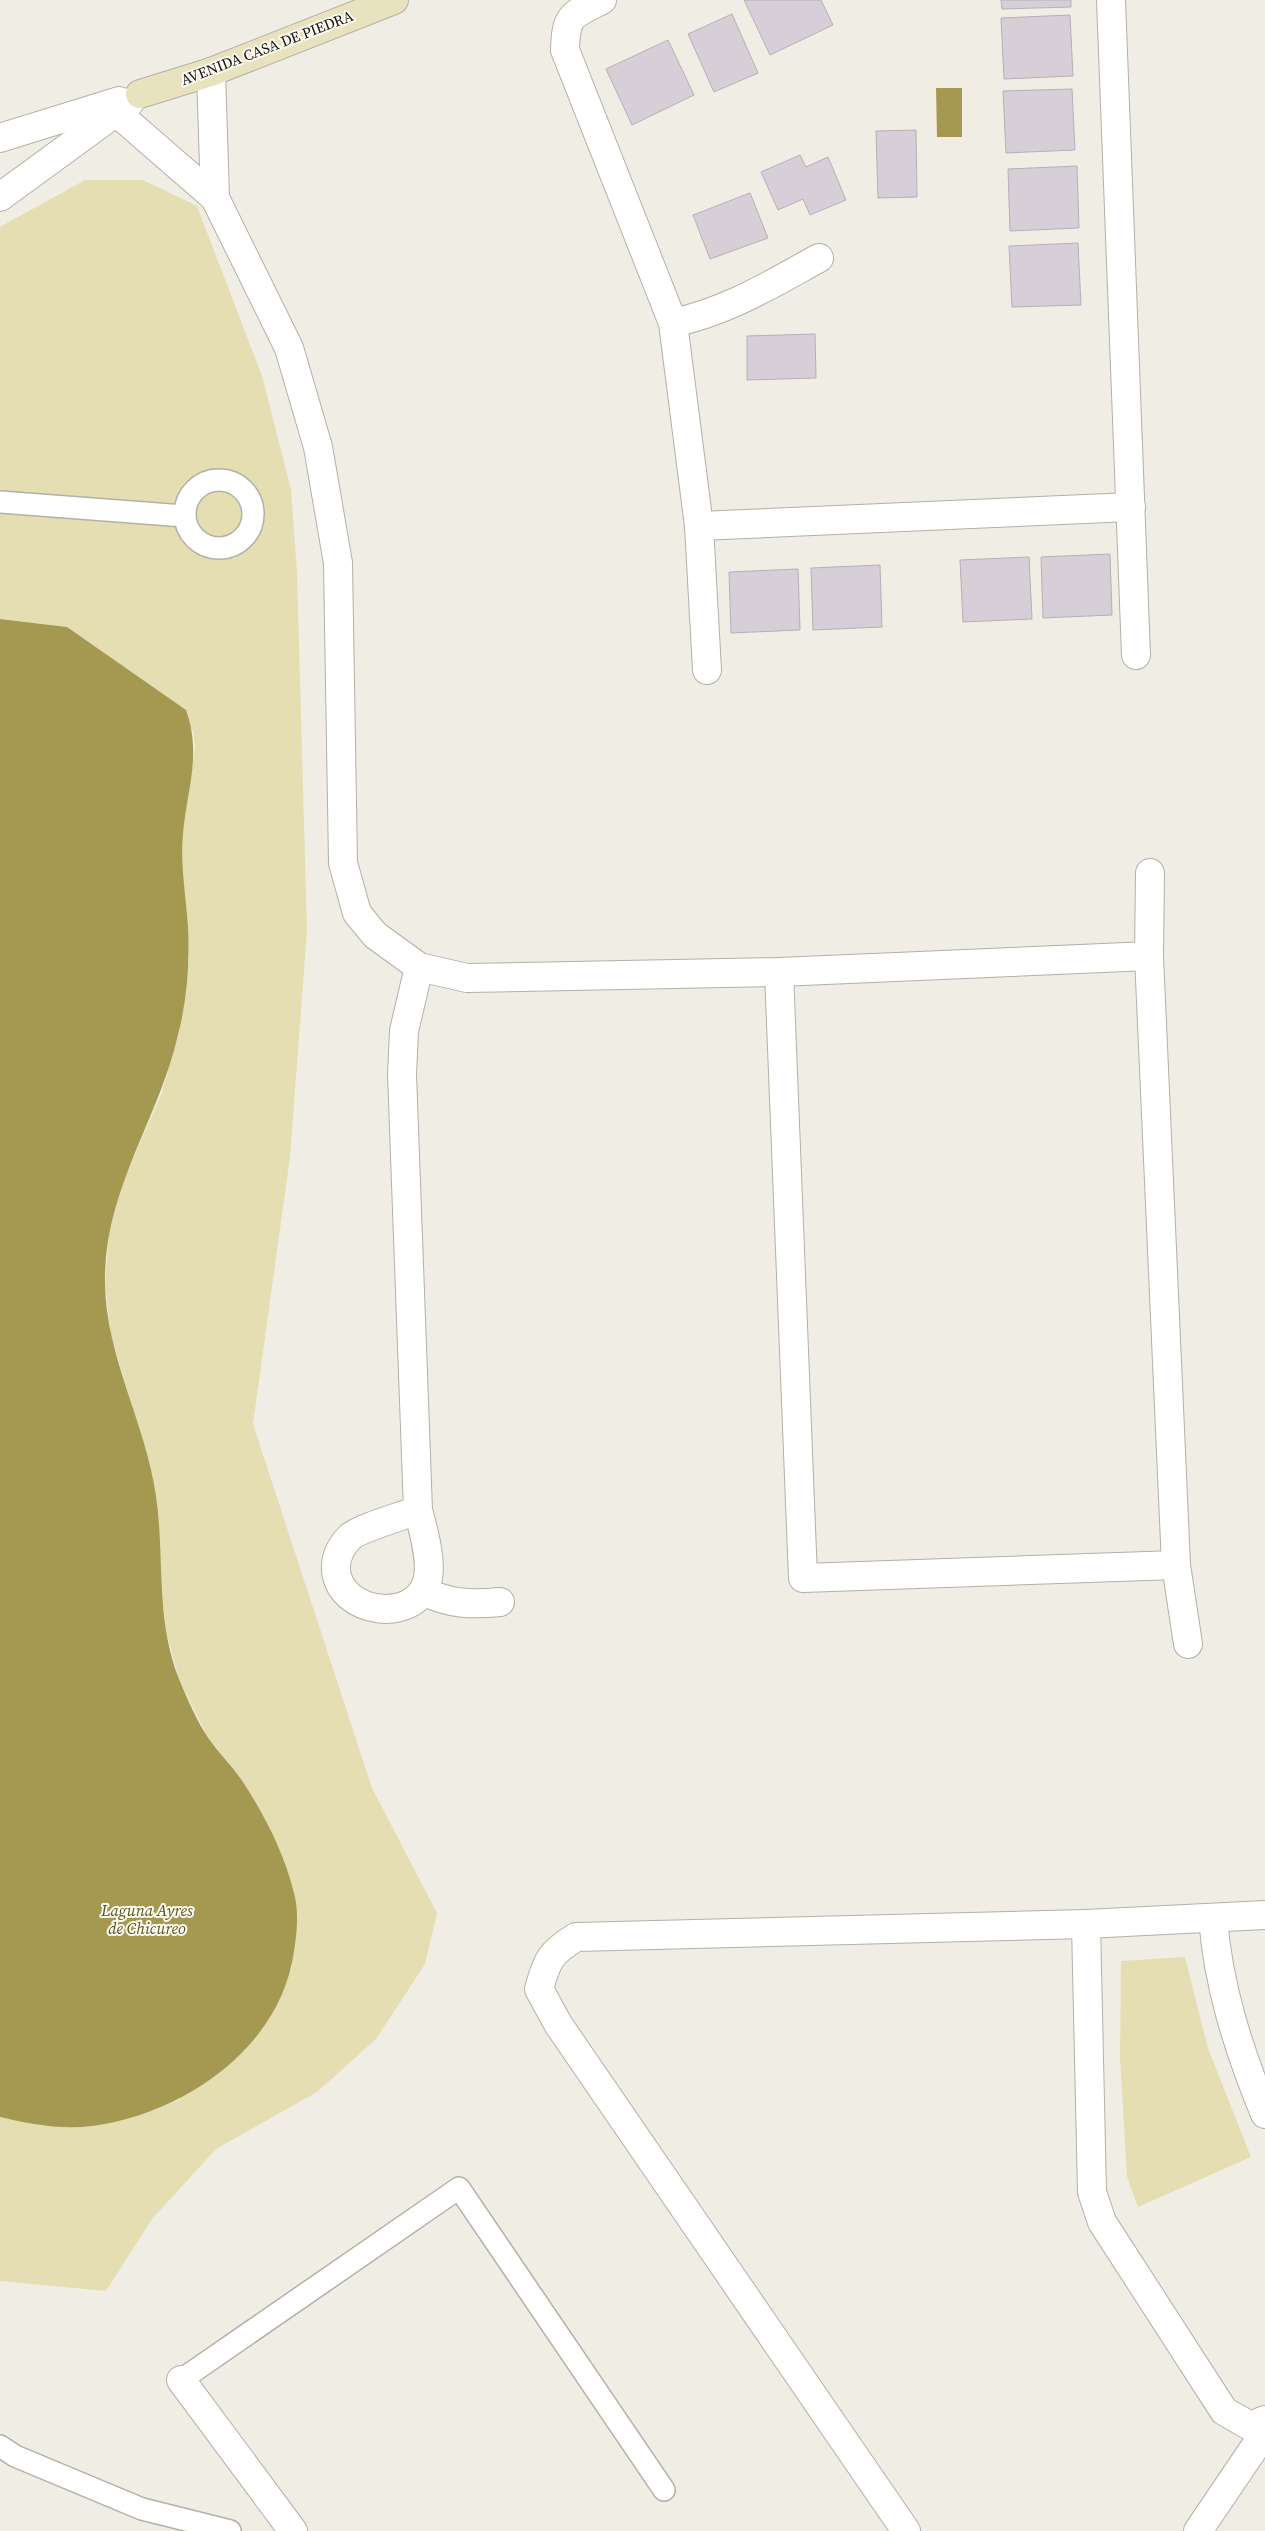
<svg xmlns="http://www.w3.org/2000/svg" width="1265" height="2531" viewBox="0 0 1265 2531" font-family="'Source Serif 4',serif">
  <rect width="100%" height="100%" fill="#f0eee4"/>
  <g fill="#e5deb3">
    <path d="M 85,180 L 143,180 L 197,206 L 262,376 L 291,489 L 297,572 L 307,931 L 290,1157 L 253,1424 L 372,1788 L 437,1913 L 425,1964 L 376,2039 L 317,2092 L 216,2149 L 152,2219 L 106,2291 L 0,2281 L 0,2117 L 42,2126 L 90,2126 L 139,2115 L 177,2101 L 255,2038 L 278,2003 L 292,1967 L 280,1850 L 239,1776 L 207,1736 L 179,1679 L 167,1635 L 160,1583 L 156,1495 L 148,1458 L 111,1336 L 105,1283 L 109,1232 L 120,1188 L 161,1095 L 179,1033 L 189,961 L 188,922 L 182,874 L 182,836 L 195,748 L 193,730 L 67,627 L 0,619 L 0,227 Z"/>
    <path d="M 1185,1957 L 1208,2048 L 1251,2157 L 1138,2207 L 1127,2177 L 1120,2058 L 1121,1961 Z"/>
  </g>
  <g fill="#a59952">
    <path d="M 936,88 L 962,88 L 962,137 L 937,137 Z"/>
    <path d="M 0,619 L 67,627 L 186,710 C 202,755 187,788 183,834 C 180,865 186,895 188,926 C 190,962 187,1000 178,1035 C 158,1122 103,1191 105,1284 C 106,1357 146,1424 156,1496 C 165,1559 155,1617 179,1679 C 187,1698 197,1722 209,1739 C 219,1753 231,1765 241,1779 C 264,1814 284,1852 294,1893 C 299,1911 297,1933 294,1951 C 281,2048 183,2114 92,2126 C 61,2130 30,2124 0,2117 Z"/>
  </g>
  <g fill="#d6cfd8" stroke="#b6afb8">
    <path d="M 744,0 L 821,0 L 833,25 L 770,55 Z"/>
    <path d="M 1001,0 L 1071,0 L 1071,7 L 1002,9 Z"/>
    <path d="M 732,14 L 758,73 L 714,92 L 688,34 Z"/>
    <path d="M 1070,15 L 1073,76 L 1004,79 L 1001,18 Z"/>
    <path d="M 668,40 L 694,95 L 632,125 L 606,69 Z"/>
    <path d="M 1072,89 L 1075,150 L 1006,153 L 1003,91 Z"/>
    <path d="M 916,130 L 917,197 L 878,198 L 876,131 Z"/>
    <path d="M 800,155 L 806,167 L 828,157 L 846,200 L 810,215 L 803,199 L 778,210 L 761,172 Z"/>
    <path d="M 1077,166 L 1079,228 L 1010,231 L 1008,169 Z"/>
    <path d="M 750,193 L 768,238 L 710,259 L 693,215 Z"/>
    <path d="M 1078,243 L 1081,305 L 1012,307 L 1009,246 Z"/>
    <path d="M 815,334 L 816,378 L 747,380 L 747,336 Z"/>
    <path d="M 1110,554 L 1112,615 L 1043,618 L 1041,557 Z"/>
    <path d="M 1029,557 L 1032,619 L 963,622 L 960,560 Z"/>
    <path d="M 880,565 L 882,627 L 813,630 L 811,568 Z"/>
    <path d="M 798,569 L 800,630 L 731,633 L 729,572 Z"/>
  </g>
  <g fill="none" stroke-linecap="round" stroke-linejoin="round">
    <defs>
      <g id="lane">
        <circle cx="219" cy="514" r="34"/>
        <path d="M 0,502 L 184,516"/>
        <path d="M 181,2380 L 459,2188 L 664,2490"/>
        <path d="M 0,2446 L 15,2456 L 142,2509 L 230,2531"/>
      </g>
      <g id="street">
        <path d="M 602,0 C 572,15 566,14 565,50 L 673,323 L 699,526 L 707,670"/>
        <path d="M 1111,0 L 1136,655"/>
        <path d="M 211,72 L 215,198"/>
        <path d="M 116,112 L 215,198 L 289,348 L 318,447 L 338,563 L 343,863 L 357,913 L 375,935 L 419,967 L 467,978 L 779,972 L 1149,956"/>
        <path d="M 0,138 L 119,101"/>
        <path d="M 0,197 L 130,102"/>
        <path d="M 673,323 C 728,311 770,285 819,258"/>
        <path d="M 699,526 L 1131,507"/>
        <path d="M 1150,873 L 1149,956 L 1176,1565 L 1188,1644"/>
        <path d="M 779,972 L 803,1578 L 1176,1565"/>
        <path d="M 418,1510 C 403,1516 360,1528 350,1537 C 341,1546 335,1558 336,1571 C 341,1614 414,1624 427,1582 C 433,1563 423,1529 418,1510 L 402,1074 L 404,1031 L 419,967"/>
        <path d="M 423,1591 C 449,1604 472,1605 500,1602"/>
        <path d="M 1213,1918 C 1218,1986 1239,2051 1265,2114"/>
        <path d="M 1086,1924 L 1092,2192 L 1102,2222 L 1224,2411 L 1250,2426 L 1265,2420"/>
        <path d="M 181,2380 L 293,2531"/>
        <path d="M 906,2531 L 558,2024 L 539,1989 C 547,1960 550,1953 576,1937 L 1086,1924 L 1265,1915"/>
        <path d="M 1198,2531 L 1265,2432"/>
      </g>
      <path id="secondary" d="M 140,94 L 211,72 L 394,0"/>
    </defs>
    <use href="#lane" stroke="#b2b1a7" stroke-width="24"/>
    <use href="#street" stroke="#b2b1a7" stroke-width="30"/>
    <use href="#secondary" stroke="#b2b1a7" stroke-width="30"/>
    <use href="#lane" stroke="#fff" stroke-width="21"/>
    <use href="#street" stroke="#fff" stroke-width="28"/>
    <use href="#secondary" stroke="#e8e2be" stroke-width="28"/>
  </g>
  <g text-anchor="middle" stroke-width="4" stroke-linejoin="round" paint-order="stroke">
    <g font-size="15" fill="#11100d" stroke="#fdfbf1">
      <text transform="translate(267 48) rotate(-21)" y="5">AVENIDA CASA DE PIEDRA</text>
    </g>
    <g font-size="16" font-style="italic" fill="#5c531c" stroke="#fdfbf1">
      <text x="147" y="1916">Laguna Ayres<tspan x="147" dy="18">de Chicureo</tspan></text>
    </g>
  </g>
</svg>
